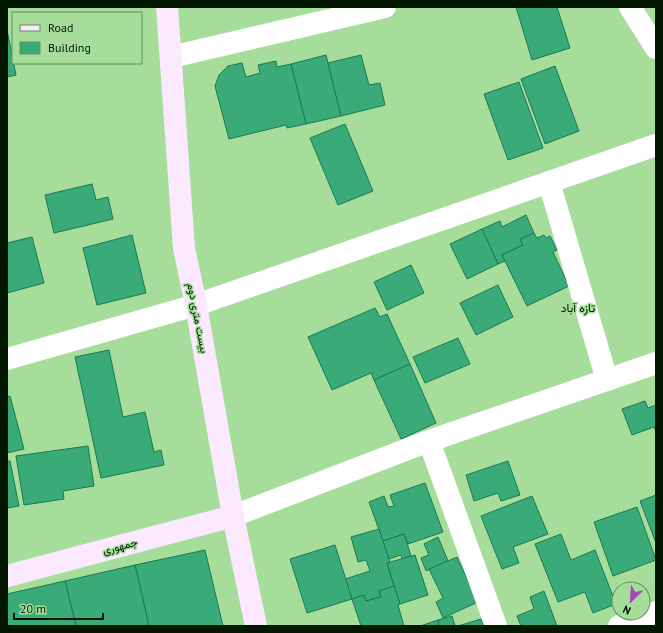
<svg xmlns="http://www.w3.org/2000/svg" width="663" height="633" viewBox="0 0 663 633" font-family="'PT Sans',Vazirmatn,sans-serif">
  <rect width="100%" height="100%" fill="#a6dd9a"/>
  <g fill="#3aab78" stroke="#197951">
    <path d="M 516,7 L 557,7 L 570,48 L 532,60 Z"/>
    <path d="M 7,30 L 16,75 L 7,77 Z"/>
    <path d="M 326,55 L 341,116 L 306,124 L 291,64 Z"/>
    <path d="M 361,55 L 369,85 L 380,83 L 385,105 L 341,116 L 328,63 Z"/>
    <path d="M 276,61 L 277,67 L 291,64 L 306,124 L 287,128 L 286,125 L 229,139 L 215,86 L 219,75 L 228,66 L 242,63 L 246,77 L 260,73 L 258,65 Z"/>
    <path d="M 555,66 L 579,131 L 545,144 L 521,79 Z"/>
    <path d="M 519,82 L 543,148 L 508,160 L 484,94 Z"/>
    <path d="M 345,124 L 373,191 L 338,205 L 310,138 Z"/>
    <path d="M 92,184 L 96,200 L 108,197 L 113,219 L 54,233 L 45,195 Z"/>
    <path d="M 526,215 L 534,233 L 520,239 L 523,245 L 502,255 L 505,261 L 498,264 L 482,229 L 500,221 L 502,227 Z"/>
    <path d="M 482,229 L 498,264 L 467,279 L 450,244 Z"/>
    <path d="M 534,233 L 537,238 L 544,235 L 546,238 L 550,236 L 557,250 L 553,252 L 569,286 L 527,306 L 502,255 L 523,245 L 520,239 Z"/>
    <path d="M 132,235 L 146,293 L 97,305 L 83,248 Z"/>
    <path d="M 32,237 L 44,283 L 7,293 L 7,243 Z"/>
    <path d="M 411,265 L 424,293 L 387,310 L 374,282 Z"/>
    <path d="M 498,285 L 513,317 L 476,335 L 460,303 Z"/>
    <path d="M 375,308 L 380,317 L 387,314 L 410,364 L 374,380 L 371,373 L 332,390 L 308,337 Z"/>
    <path d="M 458,338 L 470,364 L 425,383 L 413,357 Z"/>
    <path d="M 109,350 L 123,417 L 145,412 L 154,452 L 161,450 L 164,465 L 101,478 L 75,357 Z"/>
    <path d="M 410,364 L 436,423 L 401,439 L 374,380 Z"/>
    <path d="M 10,396 L 24,449 L 7,453 L 7,397 Z"/>
    <path d="M 645,401 L 648,408 L 656,405 L 656,432 L 654,427 L 632,435 L 622,409 Z"/>
    <path d="M 88,446 L 94,486 L 63,491 L 64,499 L 24,505 L 16,456 Z"/>
    <path d="M 7,461 L 10,461 L 19,506 L 7,508 Z"/>
    <path d="M 508,461 L 520,495 L 501,501 L 498,493 L 474,501 L 466,475 Z"/>
    <path d="M 425,483 L 443,532 L 408,544 L 404,534 L 383,541 L 369,502 L 384,496 L 388,507 L 394,506 L 390,495 Z"/>
    <path d="M 656,495 L 656,543 L 640,501 Z"/>
    <path d="M 532,496 L 548,534 L 513,547 L 519,563 L 502,569 L 481,516 Z"/>
    <path d="M 637,507 L 656,560 L 613,576 L 594,522 Z"/>
    <path d="M 379,529 L 390,562 L 387,563 L 394,586 L 379,591 L 381,597 L 366,601 L 364,595 L 352,599 L 345,579 L 370,571 L 366,560 L 358,562 L 351,537 Z"/>
    <path d="M 404,534 L 411,556 L 402,559 L 401,555 L 389,559 L 383,541 Z"/>
    <path d="M 561,534 L 571,560 L 595,550 L 616,604 L 593,613 L 585,592 L 558,602 L 535,544 Z"/>
    <path d="M 438,537 L 448,561 L 426,571 L 421,558 L 429,555 L 424,544 Z"/>
    <path d="M 335,545 L 352,599 L 307,613 L 290,559 Z"/>
    <path d="M 205,550 L 223,626 L 149,626 L 135,565 Z"/>
    <path d="M 415,555 L 428,595 L 400,604 L 387,563 Z"/>
    <path d="M 457,557 L 478,602 L 443,618 L 436,602 L 443,598 L 429,569 Z"/>
    <path d="M 135,565 L 149,626 L 76,626 L 65,581 Z"/>
    <path d="M 65,581 L 76,626 L 7,626 L 7,594 Z"/>
    <path d="M 394,586 L 400,604 L 398,605 L 404,626 L 361,626 L 352,599 L 364,595 L 366,601 L 381,597 L 379,591 Z"/>
    <path d="M 544,591 L 557,626 L 521,626 L 517,616 L 534,609 L 530,597 Z"/>
    <path d="M 452,616 L 455,626 L 439,626 L 438,620 Z"/>
    <path d="M 481,619 L 484,626 L 458,626 Z"/>
    <path d="M 438,620 L 439,626 L 420,626 Z"/>
  </g>
  <g fill="none" stroke-linecap="round" stroke-linejoin="round">
    <g stroke="#fff" stroke-width="22">
      <path d="M 630,7 L 656,48"/>
      <path d="M 171,57 L 385,7"/>
      <path d="M 549,182 L 607,380"/>
      <path d="M 7,359 L 196,305 L 656,145"/>
      <path d="M 429,441 L 496,626"/>
      <path d="M 233,516 L 429,441 L 656,363"/>
      <path d="M 619,626 L 656,612"/>
    </g>
    <g stroke="#fbe9ff" stroke-width="22">
      <path d="M 167,7 L 184,248 L 196,305 L 233,516 L 256,626"/>
      <path d="M 7,576 L 233,516"/>
    </g>
  </g>
  <g text-anchor="middle" stroke-width="3" stroke-linejoin="round" paint-order="stroke">
    <g font-size="11" fill="#031701" stroke="#a6dd9a">
      <text transform="translate(198 318) rotate(79)" y="4">بیست متری دوم</text>
      <text transform="translate(120 546) rotate(-15)" y="4">جمهوری</text>
    </g>
    <g font-size="12" fill="#031701" stroke="#a6dd9a">
      <text x="578" y="312">تازه آباد</text>
    </g>
  </g>
  <rect width="663" height="633" fill="none" stroke="#031701" stroke-width="16"/>
  <rect x="12" y="12" width="130" height="52" fill="#a6dd9a" stroke="#658e5d"/>
  <rect x="20" y="25" width="20" height="6" fill="#fbe9ff" stroke="#658e5d"/>
  <text x="48" y="32" font-size="12" fill="#031701">Road</text>
  <rect x="20" y="42" width="20" height="12" fill="#3aab78" stroke="#658e5d"/>
  <text x="48" y="52" font-size="12" fill="#031701">Building</text>
  <g transform="translate(631 601) rotate(205)"><circle r="19" fill="#a6dd9a" stroke="#658e5d"/>
  <path d="M0-3L7 15L0 10L-7 15Z" fill="#a34ab6"/>
  <text y="-6" font-size="11" font-weight="bold" text-anchor="middle" fill="#031701">N</text>
  </g>
  <path d="M14 613v6h89v-6" fill="none" stroke="#031701" stroke-width="2"/>
  <text x="20" y="613" font-size="12" fill="#031701" stroke="#a6dd9a" stroke-width="3" paint-order="stroke">20 m</text>
</svg>
